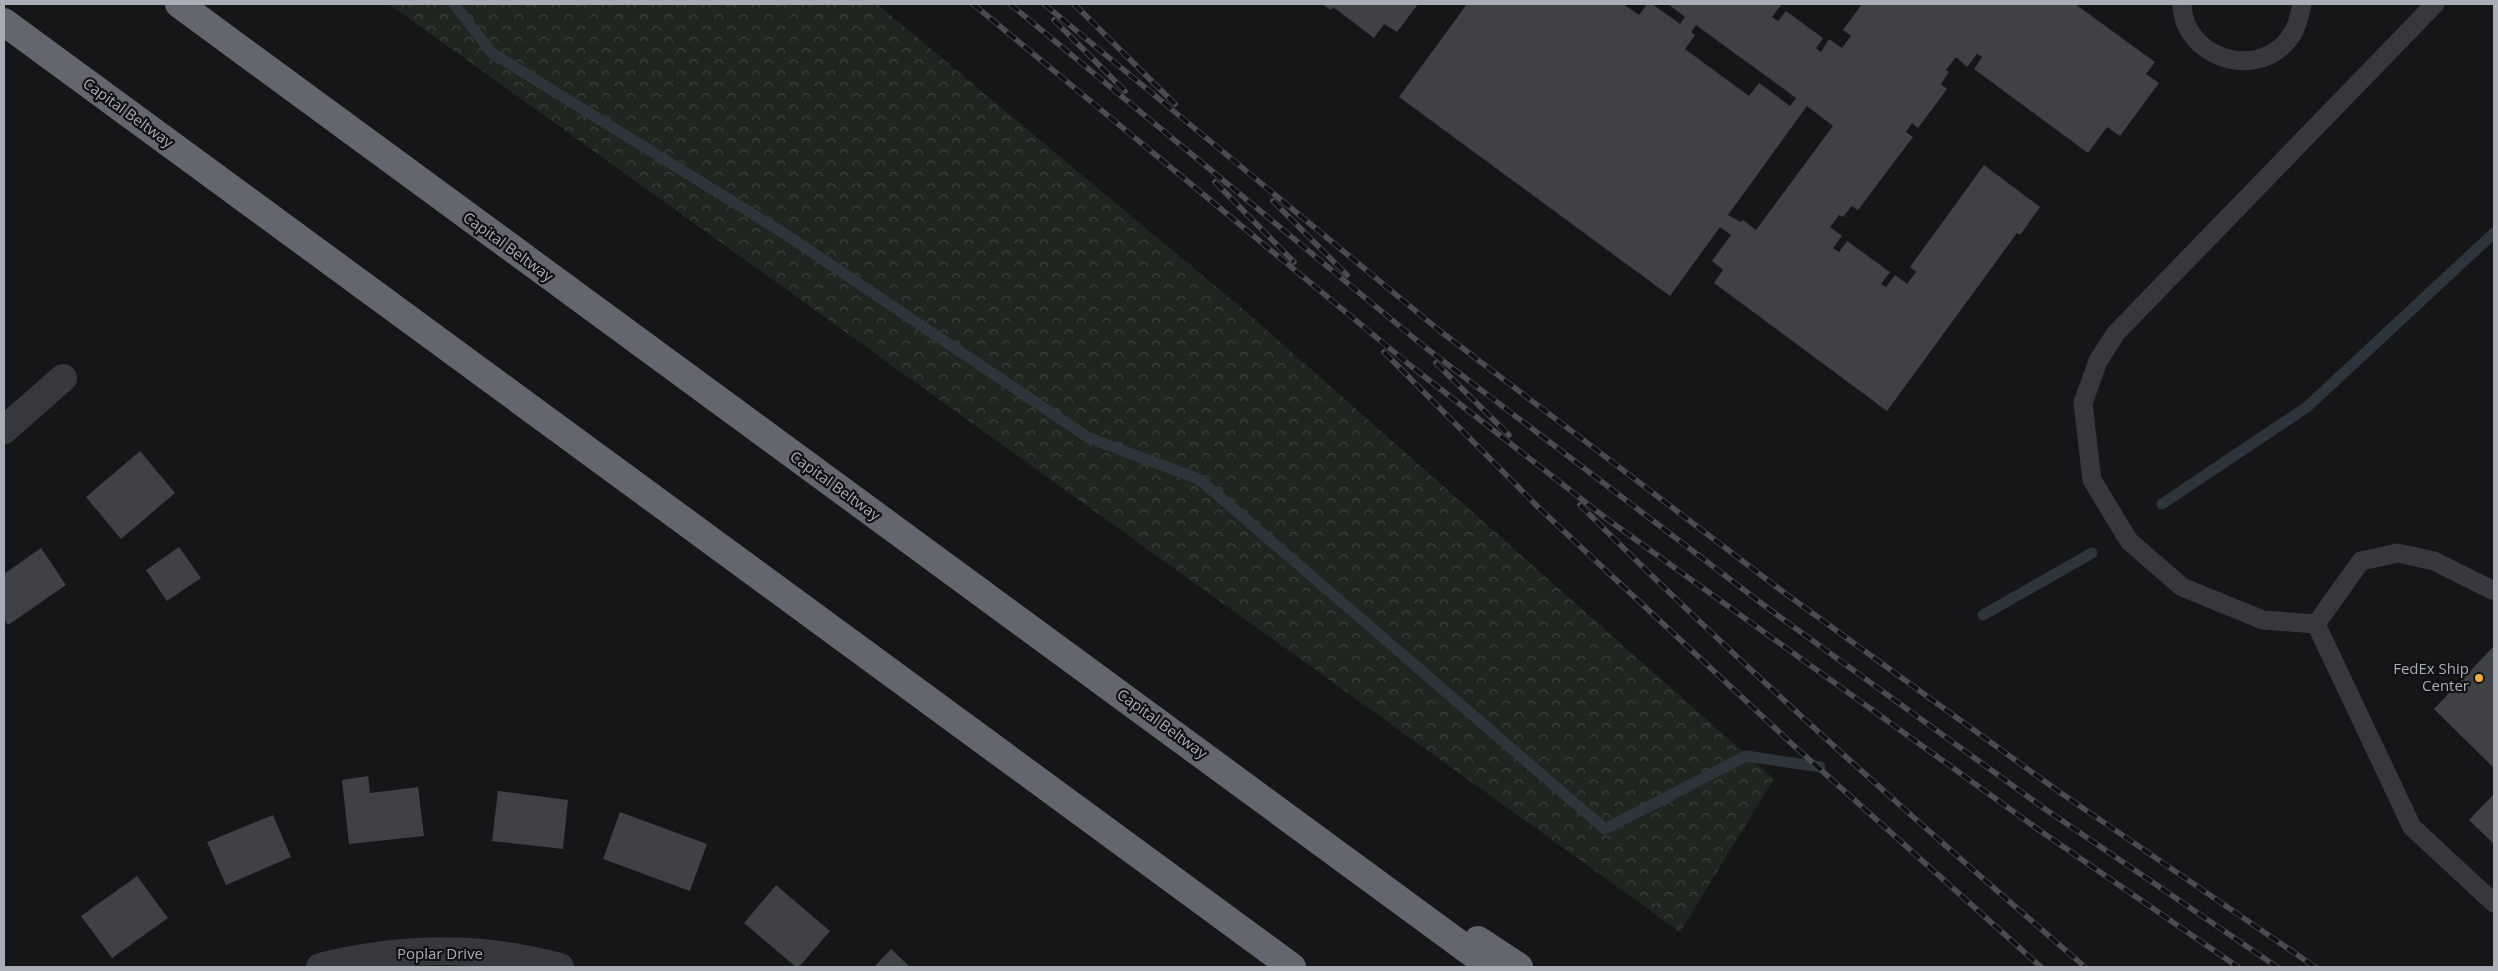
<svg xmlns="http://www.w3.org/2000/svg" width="2498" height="971" viewBox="0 0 2498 971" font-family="'Open Sans',sans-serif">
  <defs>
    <pattern id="forest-crowns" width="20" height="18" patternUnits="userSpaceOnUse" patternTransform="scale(1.25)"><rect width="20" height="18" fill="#1e261f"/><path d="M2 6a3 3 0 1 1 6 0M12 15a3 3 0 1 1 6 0" fill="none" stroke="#3c433d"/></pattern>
  </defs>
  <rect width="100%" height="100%" fill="#161618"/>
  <path fill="url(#forest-crowns)" d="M 389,4 L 877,4 L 1244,310 L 1774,779 L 1680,932 Z"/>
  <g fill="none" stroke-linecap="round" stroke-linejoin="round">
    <g stroke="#2c353c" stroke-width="11">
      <path d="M 454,4 L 492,53 L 785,234 L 1089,438 L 1199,479 L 1605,829 L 1746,756 L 1820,767"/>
      <path d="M 2162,504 L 2307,407 L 2494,233"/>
      <path d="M 1983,615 L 2092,553"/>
    </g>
  </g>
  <g fill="#404145" fill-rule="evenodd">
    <path d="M 1322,4 L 1418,4 L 1397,32 L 1384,24 L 1374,38 L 1333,7 L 1331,10 Z"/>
    <path d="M 1467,4 L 1623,4 L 1639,15 L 1647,4 L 1652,4 L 1680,24 L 1685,17 L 1668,4 L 1782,4 L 1772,17 L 1778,21 L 1786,11 L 1823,38 L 1816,48 L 1821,52 L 1829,39 L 1842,48 L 1851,36 L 1843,30 L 1862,4 L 2075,4 L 2155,62 L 2146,74 L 2159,83 L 2120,136 L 2107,127 L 2088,153 L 1974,69 L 1982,57 L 1977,54 L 1967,67 L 1956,57 L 1946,70 L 1949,72 L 1941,84 L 1947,89 L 1918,128 L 1912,123 L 1906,132 L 1913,137 L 1858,210 L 1852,206 L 1843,217 L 1839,215 L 1830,227 L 1842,236 L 1833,248 L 1839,252 L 1847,241 L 1890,272 L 1881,284 L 1886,287 L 1895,275 L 1907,284 L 1916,272 L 1910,267 L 1984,165 L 2040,207 L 2020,235 L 2017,233 L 1887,411 L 1714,283 L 1723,270 L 1712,261 L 1731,235 L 1720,227 L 1670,296 L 1399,97 ZM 1696,25 L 1796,98 L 1790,106 L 1759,83 L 1749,96 L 1685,49 L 1695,35 L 1691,32 ZM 1807,106 L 1833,126 L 1756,230 L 1743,220 L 1741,222 L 1728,215 Z"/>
    <path d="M 140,451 L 175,493 L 121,539 L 86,497 Z"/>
    <path d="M 179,547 L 201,578 L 167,601 L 146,570 Z"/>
    <path d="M 41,548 L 66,585 L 8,625 L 4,619 L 4,574 Z"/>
    <path d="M 2494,646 L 2494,768 L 2434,709 Z"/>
    <path d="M 368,776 L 370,793 L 418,787 L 424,836 L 349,844 L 342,780 Z"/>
    <path d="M 498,791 L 568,800 L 563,849 L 492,841 Z"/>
    <path d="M 2494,794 L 2494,844 L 2469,820 Z"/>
    <path d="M 620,812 L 707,844 L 690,891 L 603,859 Z"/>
    <path d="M 273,815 L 291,857 L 226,885 L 207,842 Z"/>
    <path d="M 137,876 L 168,918 L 112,958 L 81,916 Z"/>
    <path d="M 776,885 L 830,931 L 799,967 L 796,967 L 744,923 Z"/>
    <path d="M 891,949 L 910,967 L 874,967 Z"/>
  </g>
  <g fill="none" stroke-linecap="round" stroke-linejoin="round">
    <g stroke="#37383d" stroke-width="19">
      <path d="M 2182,4 C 2183,57 2255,81 2288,40 C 2297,29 2299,17 2302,4"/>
      <path d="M 2435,4 L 2116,333 L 2098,361 L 2083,403 L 2092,480 L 2129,541 L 2182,587 L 2263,620 L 2316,624 L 2412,827 L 2494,903"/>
      <path d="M 2316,624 L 2361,561 L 2398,553 L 2434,561 L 2492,590"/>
    </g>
    <g stroke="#37383d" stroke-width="28">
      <path d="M 4,430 L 63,378"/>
      <path d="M 320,967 C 400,947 480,945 560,967"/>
    </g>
    <g stroke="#63666e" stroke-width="28">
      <path d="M 179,4 L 1491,967"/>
      <path d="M 4,22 L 1292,967"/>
      <path d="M 1478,940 L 1519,967"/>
    </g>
    <defs>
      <g id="rail">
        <path d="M 973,4 L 1411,366 L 1607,519 L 2039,830 L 2238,967"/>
        <path d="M 1010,4 L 1426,348 L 1773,612 L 2045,809 L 2277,967"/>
        <path d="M 1044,4 L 1440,331 L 1786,594 L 2058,791 L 2315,967"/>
        <path d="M 1074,4 L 1175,104"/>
        <path d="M 1054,20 L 1125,91"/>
        <path d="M 1215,182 L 1294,262"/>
        <path d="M 1273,201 L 1347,275"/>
        <path d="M 1384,352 L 1539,508 L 1792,744 L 2041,967"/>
        <path d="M 1436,363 L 1509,435"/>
        <path d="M 1580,505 C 1742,667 1912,818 2085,967"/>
      </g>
    </defs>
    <use href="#rail" stroke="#4a4c52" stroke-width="5.5"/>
    <use href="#rail" stroke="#111113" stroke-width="4" stroke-dasharray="11" stroke-linecap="butt"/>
  </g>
  <circle fill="#f2b134" stroke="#111113" stroke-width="2" cx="2479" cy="678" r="5"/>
  <g text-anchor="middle" stroke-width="4.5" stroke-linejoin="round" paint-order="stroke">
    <g font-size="15" fill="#a8adb8" stroke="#111113">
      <text transform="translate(128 113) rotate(36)" y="5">Capital Beltway</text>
      <text transform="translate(508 247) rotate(36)" y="5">Capital Beltway</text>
      <text transform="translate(835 486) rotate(36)" y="5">Capital Beltway</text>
      <text transform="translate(1162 724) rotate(36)" y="5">Capital Beltway</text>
      <text x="440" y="959">Poplar Drive</text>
    </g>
    <g font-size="15" fill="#a8adb8" stroke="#111113" text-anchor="end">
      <text x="2469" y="674">FedEx Ship<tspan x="2469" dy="17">Center</tspan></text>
    </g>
  </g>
  <rect width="2498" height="971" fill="none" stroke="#a8adb8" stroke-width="10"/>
</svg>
